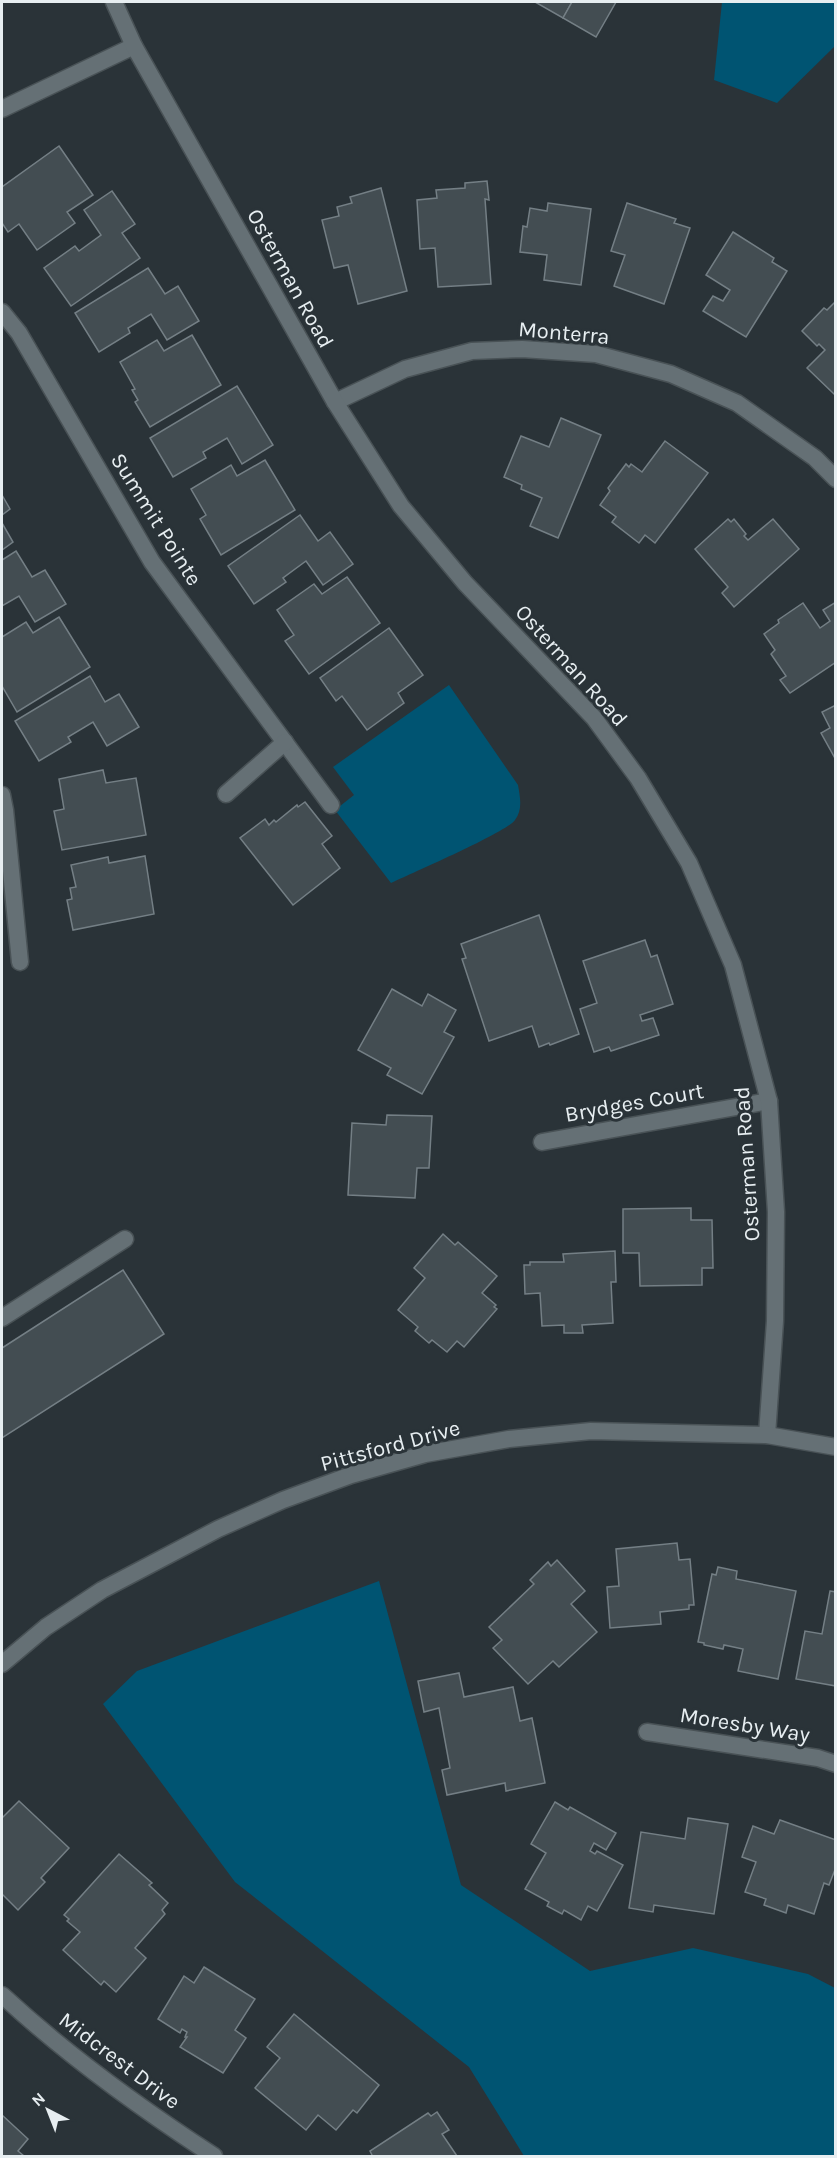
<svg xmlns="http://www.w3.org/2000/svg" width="837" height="2158" viewBox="0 0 837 2158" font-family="Karla,sans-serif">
  <rect width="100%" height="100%" fill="#2a3338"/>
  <g fill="#005472">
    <path d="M 722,2 L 835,2 L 835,46 L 777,103 L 714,80 Z"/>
    <path d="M 449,685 L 518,785 C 520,797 523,809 515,820 C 507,832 410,874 391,883 L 335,810 L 354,795 L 333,767 Z"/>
    <path d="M 379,1581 L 461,1885 L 590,1971 L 693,1948 L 808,1974 L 835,1988 L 835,2156 L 524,2156 L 469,2067 L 235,1882 L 103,1704 L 137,1671 Z"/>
  </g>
  <g fill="#434d52" stroke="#747f85" stroke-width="1.5">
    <path d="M 535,2 L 572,2 L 563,18 Z"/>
    <path d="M 572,2 L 616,2 L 596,37 L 563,18 Z"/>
    <path d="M 59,146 L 93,195 L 67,212 L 75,223 L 37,250 L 19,224 L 8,232 L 2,223 L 2,187 Z"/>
    <path d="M 487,181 L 489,200 L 485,199 L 491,284 L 438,287 L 435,248 L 420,249 L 417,200 L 437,198 L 436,190 L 465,188 L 465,183 Z"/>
    <path d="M 381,188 L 407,291 L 358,304 L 348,265 L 334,268 L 322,220 L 339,216 L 337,207 L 352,203 L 350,197 Z"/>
    <path d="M 112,191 L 135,224 L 122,233 L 140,258 L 71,306 L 44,268 L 75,246 L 79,251 L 101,235 L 84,210 Z"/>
    <path d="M 548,203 L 591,209 L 581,285 L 544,280 L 547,255 L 520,252 L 523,226 L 527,227 L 530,208 L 547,211 Z"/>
    <path d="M 627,203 L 676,219 L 674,223 L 690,228 L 664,304 L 614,286 L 625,255 L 611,251 Z"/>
    <path d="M 733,232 L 774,258 L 772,262 L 787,271 L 746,337 L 703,311 L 713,296 L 723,301 L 730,290 L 706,275 Z"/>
    <path d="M 148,268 L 165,294 L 178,286 L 199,321 L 167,340 L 151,314 L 128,328 L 130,333 L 99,352 L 75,313 Z"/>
    <path d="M 836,301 L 836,392 L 834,394 L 807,368 L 825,350 L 819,344 L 817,346 L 802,331 L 824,308 L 827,310 Z"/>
    <path d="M 192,335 L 221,385 L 150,427 L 135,402 L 138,400 L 132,390 L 135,389 L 120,362 L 157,340 L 164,351 Z"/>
    <path d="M 237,386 L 273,445 L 242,464 L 227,438 L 203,452 L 206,458 L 173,477 L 150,438 Z"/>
    <path d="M 561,418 L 601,435 L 558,538 L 530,526 L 542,498 L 521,489 L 522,485 L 504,477 L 521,436 L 549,447 Z"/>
    <path d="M 665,441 L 708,473 L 655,543 L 645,535 L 639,543 L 612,522 L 616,517 L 600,505 L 610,491 L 608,488 L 626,464 L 629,467 L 631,464 L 642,472 Z"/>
    <path d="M 265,460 L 295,510 L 221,555 L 200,519 L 206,515 L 191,489 L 231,465 L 237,476 Z"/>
    <path d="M 2,495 L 10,509 L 2,515 Z"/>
    <path d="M 300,515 L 318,541 L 330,532 L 353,564 L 323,585 L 306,561 L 283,578 L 286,582 L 254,604 L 228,566 Z"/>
    <path d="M 728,519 L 731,522 L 734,519 L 746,534 L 744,536 L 748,540 L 773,519 L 799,549 L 734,607 L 722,593 L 728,587 L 695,549 Z"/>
    <path d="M 2,523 L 13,542 L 2,550 Z"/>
    <path d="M 16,551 L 32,577 L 45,570 L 66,604 L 35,622 L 19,596 L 2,606 L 2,560 Z"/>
    <path d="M 347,577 L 380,623 L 309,674 L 285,641 L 294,635 L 277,610 L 314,584 L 322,594 Z"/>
    <path d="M 836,602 L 836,662 L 790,693 L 780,680 L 786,676 L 771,654 L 775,650 L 764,634 L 779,623 L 778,620 L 803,603 L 820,628 L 830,621 L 823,610 Z"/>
    <path d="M 59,617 L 90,667 L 17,712 L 2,686 L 2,637 L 26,622 L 33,633 Z"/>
    <path d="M 389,628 L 423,675 L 398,693 L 404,703 L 367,730 L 342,696 L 336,701 L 320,678 Z"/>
    <path d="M 90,676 L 105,702 L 119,694 L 139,727 L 107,746 L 93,722 L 68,737 L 71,742 L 39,761 L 15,721 Z"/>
    <path d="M 836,705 L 836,760 L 821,733 L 830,728 L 822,712 Z"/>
    <path d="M 103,770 L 106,783 L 136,778 L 146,835 L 62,850 L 54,811 L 64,809 L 59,779 Z"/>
    <path d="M 305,802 L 332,836 L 322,844 L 340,868 L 293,905 L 240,838 L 265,819 L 269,825 L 274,820 L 276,822 L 297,805 L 298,807 Z"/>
    <path d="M 145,856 L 154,914 L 73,930 L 67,900 L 72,899 L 70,888 L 76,887 L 71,865 L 108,857 L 109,863 Z"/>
    <path d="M 539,915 L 579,1034 L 550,1045 L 549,1043 L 539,1047 L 532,1026 L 489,1041 L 462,959 L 466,958 L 461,944 Z"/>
    <path d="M 645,940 L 651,957 L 657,955 L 673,1004 L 640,1015 L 642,1021 L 653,1018 L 659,1035 L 611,1051 L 609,1047 L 594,1052 L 580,1009 L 597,1003 L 583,961 Z"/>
    <path d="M 392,989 L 422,1006 L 428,994 L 456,1010 L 444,1032 L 454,1037 L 422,1094 L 387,1075 L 391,1068 L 358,1050 Z"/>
    <path d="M 387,1115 L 432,1116 L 429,1168 L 417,1168 L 415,1198 L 348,1195 L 352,1123 L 386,1125 Z"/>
    <path d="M 691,1208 L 691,1220 L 712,1220 L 713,1268 L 702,1268 L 702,1285 L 640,1286 L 639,1253 L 623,1253 L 623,1209 Z"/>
    <path d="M 443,1234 L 455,1245 L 458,1242 L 497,1276 L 482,1293 L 496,1305 L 494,1307 L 497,1309 L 464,1347 L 457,1341 L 447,1352 L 432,1340 L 429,1343 L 415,1331 L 418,1327 L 398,1310 L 425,1278 L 414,1268 Z"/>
    <path d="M 615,1251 L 616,1282 L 611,1282 L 613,1323 L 582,1325 L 583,1333 L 564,1333 L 564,1325 L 542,1326 L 540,1293 L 525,1294 L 524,1265 L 530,1265 L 530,1262 L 564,1262 L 563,1254 Z"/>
    <path d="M 123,1270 L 164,1334 L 2,1438 L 2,1348 Z"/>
    <path d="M 677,1543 L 679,1560 L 690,1559 L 694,1605 L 689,1605 L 689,1609 L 660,1612 L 661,1624 L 610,1628 L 607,1587 L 619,1586 L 616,1549 Z"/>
    <path d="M 557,1560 L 585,1591 L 571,1604 L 597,1632 L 559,1667 L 553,1661 L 528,1684 L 493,1648 L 502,1640 L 489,1627 L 534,1584 L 530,1580 L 548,1562 L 551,1566 Z"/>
    <path d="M 718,1567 L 737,1571 L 736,1579 L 796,1591 L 778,1679 L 738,1671 L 743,1649 L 724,1645 L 723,1649 L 704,1645 L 704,1643 L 698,1642 L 712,1574 L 716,1575 Z"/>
    <path d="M 830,1591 L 836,1592 L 836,1686 L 796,1679 L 805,1631 L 822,1634 Z"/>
    <path d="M 459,1673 L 464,1697 L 513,1687 L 520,1721 L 532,1718 L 545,1783 L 506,1791 L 505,1783 L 447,1795 L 442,1770 L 450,1768 L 439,1708 L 424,1712 L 418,1681 Z"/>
    <path d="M 19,1801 L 69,1848 L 41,1878 L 45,1882 L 18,1910 L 2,1894 L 2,1818 Z"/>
    <path d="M 555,1802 L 568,1810 L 570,1807 L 616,1833 L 606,1850 L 594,1843 L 590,1851 L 595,1854 L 597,1851 L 623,1865 L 597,1911 L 588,1906 L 581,1920 L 564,1910 L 562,1914 L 547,1906 L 549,1902 L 525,1889 L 546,1853 L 531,1844 Z"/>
    <path d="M 688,1818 L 728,1824 L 714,1914 L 654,1905 L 653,1912 L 629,1908 L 641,1832 L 685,1839 Z"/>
    <path d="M 780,1820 L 836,1840 L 836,1867 L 829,1885 L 824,1883 L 814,1914 L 788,1905 L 786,1913 L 764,1905 L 766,1899 L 745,1892 L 756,1862 L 742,1857 L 753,1826 L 774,1834 Z"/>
    <path d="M 119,1854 L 152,1883 L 149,1885 L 168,1903 L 162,1910 L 165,1914 L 135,1948 L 146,1958 L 116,1992 L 104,1981 L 101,1985 L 63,1950 L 80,1932 L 67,1921 L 69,1919 L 64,1915 Z"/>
    <path d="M 204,1967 L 255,1999 L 235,2030 L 246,2038 L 223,2073 L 180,2047 L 187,2037 L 185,2037 L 187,2032 L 182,2029 L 180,2033 L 158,2019 L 184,1976 L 194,1983 Z"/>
    <path d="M 294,2014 L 379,2085 L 357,2113 L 353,2110 L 336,2130 L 318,2115 L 306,2130 L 255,2088 L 280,2058 L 267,2047 Z"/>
    <path d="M 437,2112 L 449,2130 L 442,2134 L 457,2156 L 371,2156 L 372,2155 L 370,2151 L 428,2113 L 431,2116 Z"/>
    <path d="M 2,2115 L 28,2139 L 18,2151 L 24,2156 L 2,2156 Z"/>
  </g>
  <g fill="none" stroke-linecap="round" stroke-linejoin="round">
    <defs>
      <g id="minor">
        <path d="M 2,109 L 134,46"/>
        <path d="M 2,312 L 19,333 L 152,562 L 331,805"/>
        <path d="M 335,402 L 405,369 L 472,351 L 522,349 L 596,354 L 671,374 L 737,403 L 815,458 L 836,479"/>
        <path d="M 226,794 L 285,742"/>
        <path d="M 2,795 L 5,810 L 20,962"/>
        <path d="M 542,1142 L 769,1101"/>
        <path d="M 2,1318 L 125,1239"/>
        <path d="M 647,1732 L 818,1758 L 836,1764"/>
        <path d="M 2,1995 C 67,2055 140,2108 214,2156"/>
      </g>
      <g id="tertiary">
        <path d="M 114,2 L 134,46 L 335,402 L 401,506 L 465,583 L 594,718 L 638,778 L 689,863 L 733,965 L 769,1101 L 776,1212 L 775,1321 L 767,1435"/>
        <path d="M 2,1664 L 46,1627 L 102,1590 L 218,1529 L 283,1500 L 351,1475 L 425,1454 L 509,1439 L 591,1431 L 767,1435 L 836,1447"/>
      </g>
    </defs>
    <use href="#minor" stroke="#495256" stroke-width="19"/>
    <use href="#tertiary" stroke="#495256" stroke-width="19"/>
    <use href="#minor" stroke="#657075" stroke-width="16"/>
    <use href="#tertiary" stroke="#657075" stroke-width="16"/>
  </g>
  <g text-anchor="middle" stroke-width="6" stroke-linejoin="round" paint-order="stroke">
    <g font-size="22" fill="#e7eef1" stroke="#2a3338">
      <text transform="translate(291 278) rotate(61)" y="8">Osterman Road</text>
      <text transform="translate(564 332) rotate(5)" y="8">Monterra</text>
      <text transform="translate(157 519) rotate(58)" y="8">Summit Pointe</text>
      <text transform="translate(572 665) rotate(48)" y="8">Osterman Road</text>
      <text transform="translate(634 1102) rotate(-10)" y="8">Brydges Court</text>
      <text transform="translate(746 1164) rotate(-94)" y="8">Osterman Road</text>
      <text transform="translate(390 1445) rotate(-15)" y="8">Pittsford Drive</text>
      <text transform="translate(745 1724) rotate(9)" y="8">Moresby Way</text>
      <text transform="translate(120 2060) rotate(37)" y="8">Midcrest Drive</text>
    </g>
  </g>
  <rect width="837" height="2158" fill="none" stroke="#e7eef1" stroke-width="6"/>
  <g transform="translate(48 2110) rotate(318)" stroke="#2a3338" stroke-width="4.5" paint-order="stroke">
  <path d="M0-4.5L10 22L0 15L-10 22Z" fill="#e7eef1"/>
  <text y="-9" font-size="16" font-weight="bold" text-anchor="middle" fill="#e7eef1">N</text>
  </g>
</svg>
